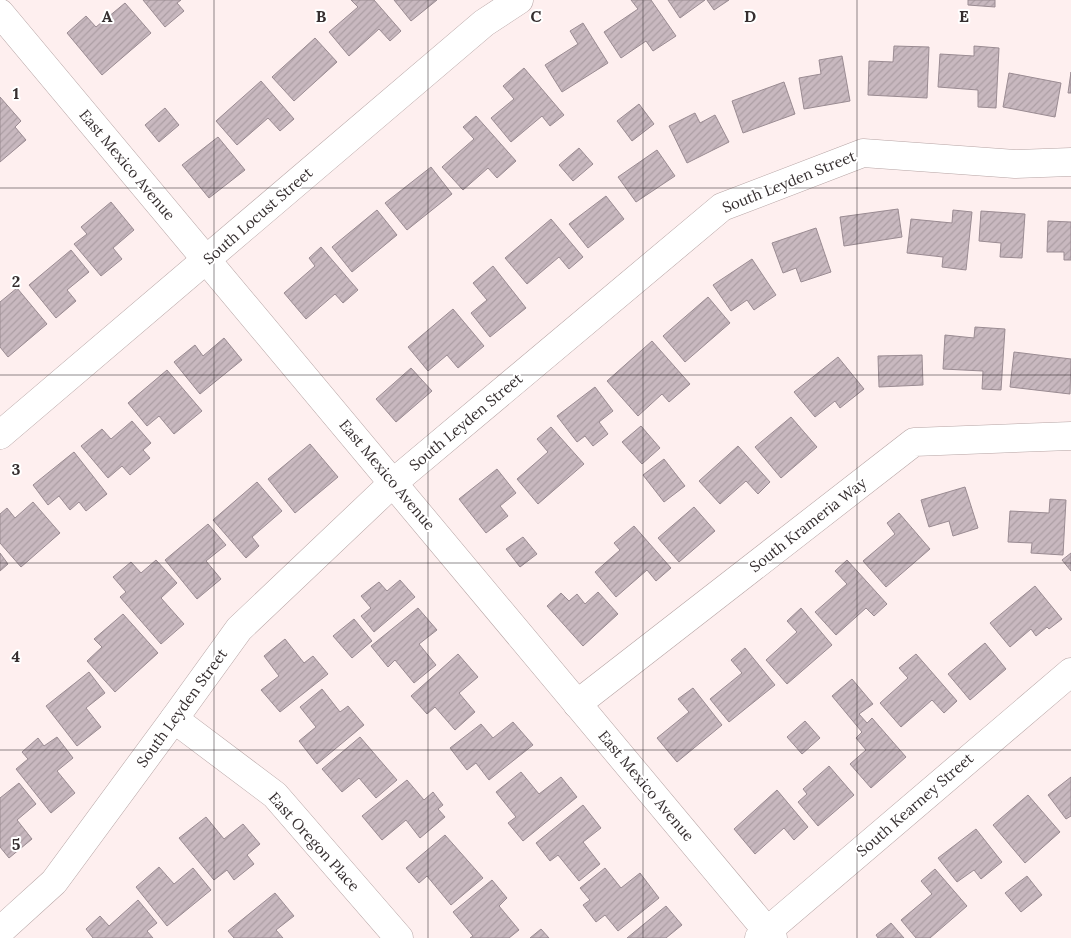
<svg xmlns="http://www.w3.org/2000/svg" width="1071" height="938" viewBox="0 0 1071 938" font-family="Lora,serif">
  <defs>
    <pattern id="building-hatch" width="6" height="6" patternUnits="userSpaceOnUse" patternTransform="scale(1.25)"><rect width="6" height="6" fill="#c8b8bf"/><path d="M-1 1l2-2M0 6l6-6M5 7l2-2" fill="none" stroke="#ac9ea4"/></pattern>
  </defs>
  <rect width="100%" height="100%" fill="#feefef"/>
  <g fill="url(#building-hatch)" stroke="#9a8b92">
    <path d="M 143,0 L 181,0 L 177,3 L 184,11 L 165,27 Z"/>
    <path d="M 351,0 L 374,0 L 401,31 L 390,41 L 379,29 L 349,56 L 329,32 L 358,7 Z"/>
    <path d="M 394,0 L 437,0 L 411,21 Z"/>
    <path d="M 631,0 L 651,0 L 676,36 L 653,51 L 646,41 L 621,58 L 604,32 L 638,9 Z"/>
    <path d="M 668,0 L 705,0 L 680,18 Z"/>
    <path d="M 707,0 L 729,0 L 714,10 Z"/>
    <path d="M 968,0 L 995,0 L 995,7 L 968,5 Z"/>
    <path d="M 125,3 L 151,33 L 102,75 L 67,33 L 86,16 L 96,27 Z"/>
    <path d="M 583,23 L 608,63 L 562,92 L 545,65 L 578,44 L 570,31 Z"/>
    <path d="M 315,38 L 337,62 L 294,101 L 272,77 Z"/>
    <path d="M 894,46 L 929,47 L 927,98 L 868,95 L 869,61 L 893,62 Z"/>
    <path d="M 974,46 L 999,48 L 996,108 L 978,107 L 978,90 L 938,87 L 940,54 L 974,56 Z"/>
    <path d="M 842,56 L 850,101 L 804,109 L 799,78 L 821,74 L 819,60 Z"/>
    <path d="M 524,68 L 564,115 L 550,126 L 542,116 L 511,142 L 491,118 L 514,99 L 503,86 Z"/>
    <path d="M 1071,72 L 1071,93 L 1068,93 Z"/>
    <path d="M 1009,73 L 1061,83 L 1055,117 L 1003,107 Z"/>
    <path d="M 261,81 L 294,119 L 280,131 L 268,118 L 237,145 L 216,121 Z"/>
    <path d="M 784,82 L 795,114 L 743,133 L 732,101 Z"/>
    <path d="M 0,97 L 21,121 L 15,127 L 26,140 L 0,162 Z"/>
    <path d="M 639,104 L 654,124 L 632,141 L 617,121 Z"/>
    <path d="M 165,108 L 179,125 L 159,142 L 145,125 Z"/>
    <path d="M 695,113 L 700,123 L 715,115 L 729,142 L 687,163 L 669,126 Z"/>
    <path d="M 476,116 L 516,161 L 497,178 L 488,168 L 463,190 L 442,167 L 474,139 L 463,127 Z"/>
    <path d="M 218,137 L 245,170 L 209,198 L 182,165 Z"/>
    <path d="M 579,148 L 593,164 L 573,181 L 559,165 Z"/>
    <path d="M 657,150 L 675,176 L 636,202 L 618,177 Z"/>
    <path d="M 431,167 L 452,194 L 407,230 L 385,203 Z"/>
    <path d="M 606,196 L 624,219 L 588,248 L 569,224 Z"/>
    <path d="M 111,202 L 134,230 L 113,248 L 122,259 L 101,276 L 74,244 L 87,234 L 81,227 Z"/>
    <path d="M 898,209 L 902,237 L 844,246 L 840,217 Z"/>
    <path d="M 377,210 L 397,235 L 352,272 L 332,247 Z"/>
    <path d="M 953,210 L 972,212 L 966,270 L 942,267 L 943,257 L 907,253 L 911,219 L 952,223 Z"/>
    <path d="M 981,211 L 1025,214 L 1022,258 L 1000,257 L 1001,243 L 979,241 Z"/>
    <path d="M 551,219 L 583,257 L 569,269 L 559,257 L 527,284 L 505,258 Z"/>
    <path d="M 1048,221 L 1071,222 L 1071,260 L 1064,260 L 1064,252 L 1047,252 Z"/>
    <path d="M 816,228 L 831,272 L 801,282 L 796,268 L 783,273 L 772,243 Z"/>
    <path d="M 321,247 L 358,290 L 343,303 L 335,294 L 306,319 L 284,293 L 315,266 L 309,258 Z"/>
    <path d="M 71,250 L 89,272 L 67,290 L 76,301 L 56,318 L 29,285 Z"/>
    <path d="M 752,259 L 776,295 L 754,310 L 747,300 L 731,311 L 713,285 Z"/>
    <path d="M 493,266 L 526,308 L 490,337 L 471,313 L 487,300 L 473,283 Z"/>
    <path d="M 17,288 L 47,324 L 8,357 L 0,347 L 0,302 Z"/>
    <path d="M 708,297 L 730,323 L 685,362 L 663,336 Z"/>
    <path d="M 453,309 L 484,346 L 458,368 L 447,355 L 428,371 L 408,347 Z"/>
    <path d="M 975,327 L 1005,329 L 1001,390 L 982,389 L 983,371 L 943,369 L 945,335 L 974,338 Z"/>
    <path d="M 224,338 L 242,360 L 200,394 L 174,362 L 195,345 L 203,356 Z"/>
    <path d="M 652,341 L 690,384 L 669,402 L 662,394 L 638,416 L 607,381 Z"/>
    <path d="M 1014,352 L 1071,359 L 1070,394 L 1010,387 Z"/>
    <path d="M 922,355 L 923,385 L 879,387 L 878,356 Z"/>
    <path d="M 838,357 L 864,389 L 840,408 L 835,401 L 815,417 L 794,392 Z"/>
    <path d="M 411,368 L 432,391 L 396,422 L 376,399 Z"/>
    <path d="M 167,370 L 202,411 L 174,434 L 159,416 L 147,426 L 128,403 Z"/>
    <path d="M 595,387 L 613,411 L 599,422 L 608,434 L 593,446 L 585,436 L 577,442 L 557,416 Z"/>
    <path d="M 791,417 L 817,447 L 781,478 L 755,447 Z"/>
    <path d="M 132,421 L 151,443 L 143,450 L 150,458 L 130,475 L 122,466 L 108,478 L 81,446 L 102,429 L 111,439 Z"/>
    <path d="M 641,426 L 660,448 L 642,464 L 622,442 Z"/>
    <path d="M 551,427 L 584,464 L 538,504 L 517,479 L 548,452 L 537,439 Z"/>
    <path d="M 310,444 L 338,477 L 295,513 L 268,479 Z"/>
    <path d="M 738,446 L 770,482 L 758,494 L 746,481 L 720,504 L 699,481 Z"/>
    <path d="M 74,452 L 107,494 L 86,511 L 79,502 L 70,510 L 59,496 L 48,505 L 33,485 Z"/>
    <path d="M 664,459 L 685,486 L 664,502 L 643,475 Z"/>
    <path d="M 497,469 L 516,493 L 500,506 L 508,516 L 486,533 L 459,499 Z"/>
    <path d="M 257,482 L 282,511 L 252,537 L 259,546 L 246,558 L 213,520 Z"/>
    <path d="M 965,487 L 978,528 L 953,536 L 949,521 L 929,527 L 921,500 Z"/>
    <path d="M 1050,499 L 1066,500 L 1063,555 L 1031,553 L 1032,543 L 1008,542 L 1010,511 L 1049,513 Z"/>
    <path d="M 33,502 L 60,533 L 21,567 L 0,543 L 0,514 L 7,508 L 15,518 Z"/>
    <path d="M 694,507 L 715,531 L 679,562 L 658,538 Z"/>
    <path d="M 899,513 L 930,549 L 886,587 L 863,561 L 895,534 L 887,523 Z"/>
    <path d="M 208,524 L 226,545 L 206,561 L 221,579 L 197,599 L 165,560 Z"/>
    <path d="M 634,526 L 671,568 L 656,581 L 647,570 L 616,597 L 595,572 L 620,550 L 614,543 Z"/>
    <path d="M 523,537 L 537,554 L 520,567 L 506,549 Z"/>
    <path d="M 0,553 L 8,564 L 0,571 Z"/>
    <path d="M 1071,553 L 1071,571 L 1062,560 Z"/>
    <path d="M 156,560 L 177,583 L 161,598 L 184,624 L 161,644 L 120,597 L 126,592 L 113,577 L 131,562 L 141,573 Z"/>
    <path d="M 847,560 L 887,604 L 874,616 L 866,608 L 836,635 L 815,612 L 847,584 L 835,571 Z"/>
    <path d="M 400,580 L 415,597 L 374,632 L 361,616 L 371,608 L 361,596 L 379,582 L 387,591 Z"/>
    <path d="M 1035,586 L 1062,619 L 1049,629 L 1047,627 L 1036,636 L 1031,629 L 1010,647 L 990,623 Z"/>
    <path d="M 598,592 L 618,614 L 583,646 L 547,606 L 561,593 L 569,601 L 577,594 L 585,604 Z"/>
    <path d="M 418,608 L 437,630 L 419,644 L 436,665 L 414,683 L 395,660 L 388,667 L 371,646 Z"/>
    <path d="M 801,608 L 832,645 L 787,684 L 766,660 L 797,632 L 787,621 Z"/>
    <path d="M 123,614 L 158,653 L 115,692 L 87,661 L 102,647 L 94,639 Z"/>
    <path d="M 354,619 L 372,641 L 352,658 L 333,636 Z"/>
    <path d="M 285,639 L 304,663 L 313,656 L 328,674 L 280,712 L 261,690 L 279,676 L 264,656 Z"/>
    <path d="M 985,643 L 1006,669 L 970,700 L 948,674 Z"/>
    <path d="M 745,648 L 775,685 L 729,722 L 710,699 L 742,673 L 731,660 Z"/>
    <path d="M 458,654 L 478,677 L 459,693 L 475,712 L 455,730 L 435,707 L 427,714 L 411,696 Z"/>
    <path d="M 916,654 L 957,701 L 944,713 L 932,700 L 901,727 L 880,703 L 908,678 L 899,668 Z"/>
    <path d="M 89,672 L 105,693 L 86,708 L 101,727 L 77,746 L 46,706 Z"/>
    <path d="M 852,679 L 873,704 L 859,714 L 867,723 L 872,718 L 906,757 L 871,788 L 850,764 L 866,750 L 856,738 L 862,732 L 832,696 Z"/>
    <path d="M 693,688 L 722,725 L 677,762 L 657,738 L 689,712 L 678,699 Z"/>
    <path d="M 322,689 L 340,712 L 348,706 L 364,725 L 317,764 L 299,741 L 316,727 L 300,707 Z"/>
    <path d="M 805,721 L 820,738 L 802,754 L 787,737 Z"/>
    <path d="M 513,722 L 533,745 L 489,780 L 476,763 L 467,770 L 450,748 L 481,724 L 493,738 Z"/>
    <path d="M 57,737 L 73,758 L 57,771 L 75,793 L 51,813 L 16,769 L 28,759 L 22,752 L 38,738 L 44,746 Z"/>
    <path d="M 360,737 L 397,780 L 376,798 L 359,778 L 342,792 L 322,769 Z"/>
    <path d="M 829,766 L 854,795 L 818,826 L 798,802 L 807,794 L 803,789 Z"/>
    <path d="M 521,772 L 539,794 L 561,777 L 577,797 L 523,841 L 508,823 L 516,817 L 496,792 Z"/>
    <path d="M 1071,777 L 1071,816 L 1066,819 L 1048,795 Z"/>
    <path d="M 407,780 L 424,800 L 433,792 L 443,805 L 438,809 L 445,817 L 420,838 L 406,820 L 382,840 L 362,816 Z"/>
    <path d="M 19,783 L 36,804 L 17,820 L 32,839 L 9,858 L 0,847 L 0,798 Z"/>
    <path d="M 777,790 L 808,827 L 794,840 L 784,828 L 755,854 L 734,829 Z"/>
    <path d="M 1028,795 L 1060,832 L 1025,863 L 993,825 Z"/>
    <path d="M 583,805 L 601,828 L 583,842 L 600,864 L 579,881 L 558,855 L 550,861 L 536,843 Z"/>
    <path d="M 206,817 L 224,839 L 243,824 L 260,844 L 247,855 L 254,864 L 234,880 L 227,870 L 214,880 L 179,838 Z"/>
    <path d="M 976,829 L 1002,862 L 981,879 L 974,870 L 957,882 L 938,858 Z"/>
    <path d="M 445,835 L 483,878 L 451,905 L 427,876 L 419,883 L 406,868 Z"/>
    <path d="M 159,867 L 174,884 L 193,868 L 211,890 L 167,926 L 136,887 Z"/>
    <path d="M 605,868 L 621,888 L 640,873 L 659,898 L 618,931 L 605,915 L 596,922 L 583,905 L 590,900 L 580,888 Z"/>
    <path d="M 935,869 L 967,906 L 930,938 L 916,938 L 901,920 L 932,894 L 921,881 Z"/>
    <path d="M 1027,876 L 1042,895 L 1021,912 L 1005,893 Z"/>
    <path d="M 492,880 L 507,898 L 499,906 L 519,930 L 509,938 L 470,938 L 473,936 L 453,912 Z"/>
    <path d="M 275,893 L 294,916 L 276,930 L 283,938 L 234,938 L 228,931 Z"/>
    <path d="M 138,900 L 157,923 L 147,931 L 153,938 L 93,938 L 86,929 L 100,916 L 109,926 Z"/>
    <path d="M 666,906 L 682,925 L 666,938 L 627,938 Z"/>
    <path d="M 891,923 L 904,938 L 878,938 L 876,935 Z"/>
    <path d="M 541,929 L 549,938 L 530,938 Z"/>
  </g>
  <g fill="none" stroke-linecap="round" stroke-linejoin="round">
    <defs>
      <g id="minor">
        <path d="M 0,13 L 773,938"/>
        <path d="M 0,435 L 484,23 L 519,0"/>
        <path d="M 577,704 L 914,442 L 1071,436"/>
        <path d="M 174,719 L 275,795 L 399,938"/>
        <path d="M 0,931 L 54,882 L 174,719 L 239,629 L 394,482 L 722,207 L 863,153 L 1015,164 L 1071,162"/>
        <path d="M 759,938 L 1071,672"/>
      </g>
    </defs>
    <use href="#minor" stroke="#b6a4a4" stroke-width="29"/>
    <use href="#minor" stroke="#fff" stroke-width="28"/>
  </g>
  <path fill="none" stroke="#352e2f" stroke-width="1" stroke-opacity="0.55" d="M 214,0 L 214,938M 428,0 L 428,938M 643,0 L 643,938M 857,0 L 857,938M 0,188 L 1071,188M 0,375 L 1071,375M 0,563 L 1071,563M 0,750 L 1071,750"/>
  <g text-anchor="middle" stroke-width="4" stroke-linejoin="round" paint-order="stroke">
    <g font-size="15" fill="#352e2f" stroke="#fff">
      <text transform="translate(127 165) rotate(50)" y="5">East Mexico Avenue</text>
      <text transform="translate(789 182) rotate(-22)" y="5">South Leyden Street</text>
      <text transform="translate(258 216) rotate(-41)" y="5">South Locust Street</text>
      <text transform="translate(466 422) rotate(-40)" y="5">South Leyden Street</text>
      <text transform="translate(387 475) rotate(50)" y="5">East Mexico Avenue</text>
      <text transform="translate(808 525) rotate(-38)" y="5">South Krameria Way</text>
      <text transform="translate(182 708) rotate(-54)" y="5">South Leyden Street</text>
      <text transform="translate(646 786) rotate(50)" y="5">East Mexico Avenue</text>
      <text transform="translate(915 805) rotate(-41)" y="5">South Kearney Street</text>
      <text transform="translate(314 842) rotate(48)" y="5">East Oregon Place</text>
    </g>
  </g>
  <g font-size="16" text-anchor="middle" font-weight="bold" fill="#352e2f" stroke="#fff" stroke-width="4" stroke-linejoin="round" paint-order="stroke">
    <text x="107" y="22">A</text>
    <text x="321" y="22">B</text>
    <text x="536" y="22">C</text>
    <text x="750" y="22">D</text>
    <text x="964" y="22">E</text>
    <text x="16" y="99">1</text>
    <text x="16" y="287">2</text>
    <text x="16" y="475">3</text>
    <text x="16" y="662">4</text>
    <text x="16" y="850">5</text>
  </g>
</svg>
